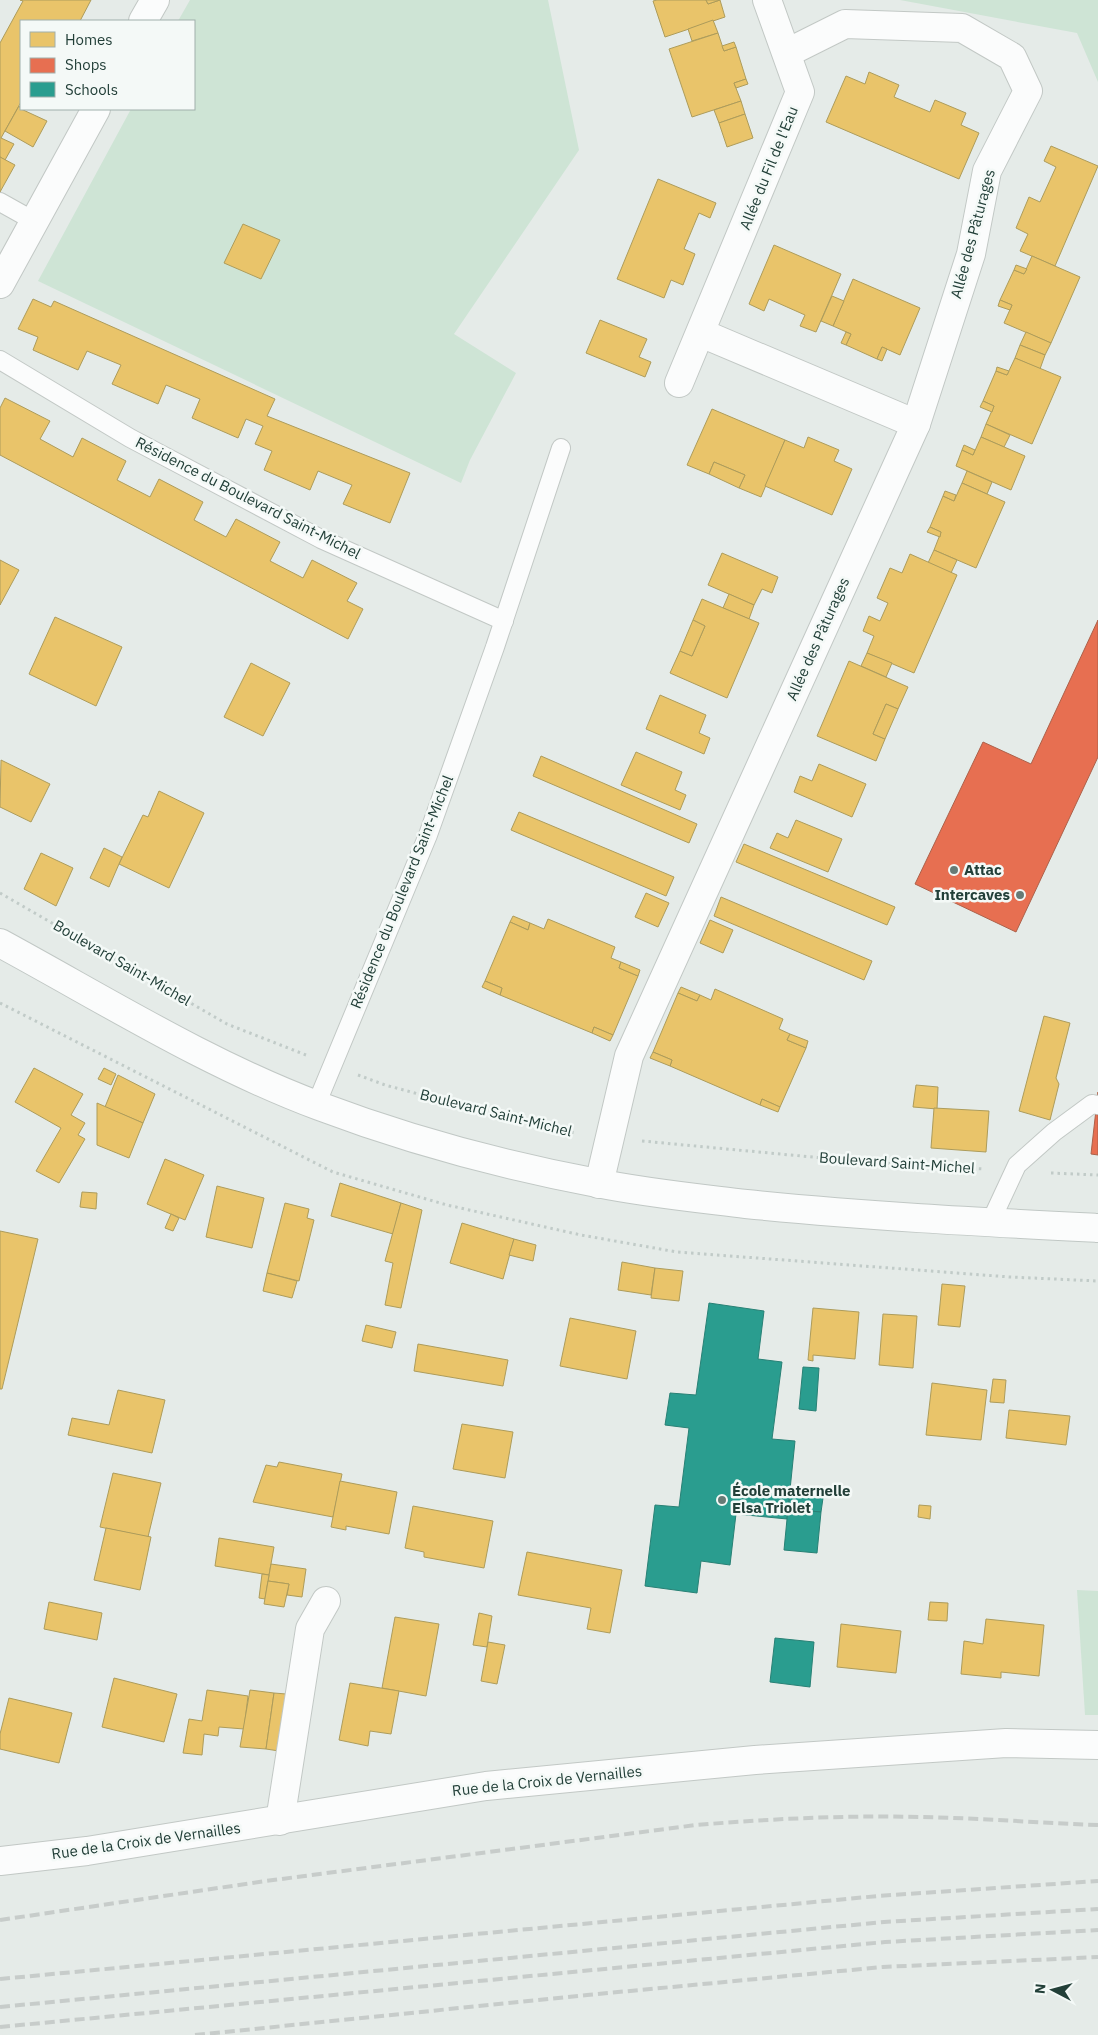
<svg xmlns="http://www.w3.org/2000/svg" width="1098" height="2035" viewBox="0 0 1098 2035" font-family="'IBM Plex Sans',sans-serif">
  <rect width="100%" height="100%" fill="#e5ebe8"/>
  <g fill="#cee4d5">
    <path d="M 190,0 L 548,0 L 579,150 L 454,334 L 516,373 L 470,460 L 461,483 L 38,281 L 131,109 L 194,109 L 194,21 L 178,21 Z"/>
    <path d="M 900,0 L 1098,0 L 1098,82 L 1077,33 Z"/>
    <path d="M 1077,1590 L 1098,1591 L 1098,1715 L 1085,1715 Z"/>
  </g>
  <g fill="#e9c46a" stroke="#ad9c5b">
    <path d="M 20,0 L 91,0 L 80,21 L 21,21 L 21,102 L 1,138 L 14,144 L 5,160 L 0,157 L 0,43 L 23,1 Z"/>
    <path d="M 657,0 L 706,0 L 708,4 L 720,0 L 725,17 L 665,37 L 653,1 Z"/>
    <path d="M 706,0 L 720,0 L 708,4 Z"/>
    <path d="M 713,20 L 718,33 L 692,41 L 688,29 Z"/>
    <path d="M 718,33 L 724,51 L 736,47 L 746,79 L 734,83 L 741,101 L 692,117 L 669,49 Z"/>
    <path d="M 734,42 L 736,47 L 724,51 L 722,46 Z"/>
    <path d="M 869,72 L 899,85 L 894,97 L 930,112 L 935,100 L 966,113 L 961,125 L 979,133 L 959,179 L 826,122 L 846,76 L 865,84 Z"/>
    <path d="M 746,79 L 748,84 L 736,88 L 734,83 Z"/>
    <path d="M 741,101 L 745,114 L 719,123 L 714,110 Z"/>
    <path d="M 19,106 L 21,109 L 47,121 L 33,147 L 5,131 Z"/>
    <path d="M 745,114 L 753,138 L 727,147 L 719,123 Z"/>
    <path d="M 1051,146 L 1098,166 L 1055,266 L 1020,251 L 1028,234 L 1016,228 L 1029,197 L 1040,202 L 1056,167 L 1044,161 Z"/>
    <path d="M 0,157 L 15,165 L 0,192 Z"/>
    <path d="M 658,179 L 716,203 L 710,218 L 699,213 L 684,249 L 695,254 L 683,285 L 671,280 L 664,298 L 617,279 Z"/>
    <path d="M 243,224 L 280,240 L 261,279 L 224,263 Z"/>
    <path d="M 774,245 L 841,274 L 816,332 L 800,326 L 805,315 L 769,299 L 764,311 L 749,304 Z"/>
    <path d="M 1032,256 L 1080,277 L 1051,343 L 1004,323 L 1012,305 L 1000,300 L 1014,270 L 1024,274 Z"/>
    <path d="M 1016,265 L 1027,269 L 1024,274 L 1014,270 Z"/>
    <path d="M 853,279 L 920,308 L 900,355 L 882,347 L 877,359 L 846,345 L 851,334 L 833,326 Z"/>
    <path d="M 832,296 L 844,301 L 833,326 L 821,321 Z"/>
    <path d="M 33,299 L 51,307 L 54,301 L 275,399 L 267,416 L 410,473 L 390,523 L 343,504 L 352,485 L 318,471 L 310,490 L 264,470 L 272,451 L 255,444 L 263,426 L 246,419 L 238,438 L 192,418 L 200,399 L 166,385 L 158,404 L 112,384 L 121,365 L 87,351 L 78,370 L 33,350 L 38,337 L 18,329 Z"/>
    <path d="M 1000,300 L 1012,305 L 1010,310 L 998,306 Z"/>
    <path d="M 600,320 L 647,339 L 639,357 L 651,362 L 645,377 L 586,353 Z"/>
    <path d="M 846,332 L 851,334 L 846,345 L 841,343 Z"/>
    <path d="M 1026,332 L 1051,343 L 1045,355 L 1020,345 Z"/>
    <path d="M 1020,345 L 1045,355 L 1040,369 L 1015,358 Z"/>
    <path d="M 882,347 L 887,349 L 882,361 L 877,359 Z"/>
    <path d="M 1015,358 L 1061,377 L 1032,444 L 986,424 L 994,406 L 983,401 L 996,371 L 1007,375 Z"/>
    <path d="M 997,367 L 1009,371 L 1007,375 L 996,371 Z"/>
    <path d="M 5,398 L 50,421 L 40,439 L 73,457 L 82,438 L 126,461 L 117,480 L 150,497 L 159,479 L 203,502 L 194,520 L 226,537 L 236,519 L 280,542 L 270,561 L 303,578 L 312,560 L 357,583 L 347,601 L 363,609 L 348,639 L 0,455 L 0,408 Z"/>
    <path d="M 983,401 L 994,406 L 992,412 L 980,407 Z"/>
    <path d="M 712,409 L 785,440 L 761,497 L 739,488 L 745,475 L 714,462 L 709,474 L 687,465 Z"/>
    <path d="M 986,424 L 1010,435 L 1004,447 L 981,437 Z"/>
    <path d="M 808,437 L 839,450 L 834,461 L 852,469 L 832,515 L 765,486 L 785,440 L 804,448 Z"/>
    <path d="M 981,437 L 1025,456 L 1011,490 L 956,466 L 962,450 L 973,455 Z"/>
    <path d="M 964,445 L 975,450 L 973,455 L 962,450 Z"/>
    <path d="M 714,462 L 745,475 L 739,488 L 709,474 Z"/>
    <path d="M 967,471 L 992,482 L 987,494 L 962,483 Z"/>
    <path d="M 962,483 L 1005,502 L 976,568 L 934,550 L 941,532 L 930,527 L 943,496 L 954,501 Z"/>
    <path d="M 945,491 L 956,495 L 954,501 L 943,496 Z"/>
    <path d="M 930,527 L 941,532 L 940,537 L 927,532 Z"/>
    <path d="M 934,550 L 957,560 L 951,573 L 928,563 Z"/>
    <path d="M 722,553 L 778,577 L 772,593 L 762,589 L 754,605 L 708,585 Z"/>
    <path d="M 910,554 L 957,575 L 914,673 L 867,653 L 874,636 L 863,631 L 869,616 L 880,621 L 888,603 L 877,598 L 890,568 L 902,573 Z"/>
    <path d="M 0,560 L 19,570 L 0,605 Z"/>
    <path d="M 729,594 L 754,605 L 749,619 L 723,608 Z"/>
    <path d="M 702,599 L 759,623 L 727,698 L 670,673 L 680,651 L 692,656 L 705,626 L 693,620 Z"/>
    <path d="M 55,617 L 122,647 L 96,706 L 29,674 Z"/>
    <path d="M 693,620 L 705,626 L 692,656 L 680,651 Z"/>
    <path d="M 867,653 L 892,663 L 886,677 L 861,666 Z"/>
    <path d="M 849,661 L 908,687 L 898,709 L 886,704 L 873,734 L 885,739 L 876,761 L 817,736 Z"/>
    <path d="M 251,663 L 290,683 L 263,736 L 224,717 Z"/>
    <path d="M 660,695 L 706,715 L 699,733 L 710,738 L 704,754 L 646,729 Z"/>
    <path d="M 886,704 L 898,709 L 885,739 L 873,734 Z"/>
    <path d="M 636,752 L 682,772 L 675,790 L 686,795 L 680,810 L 621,785 Z"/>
    <path d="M 541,756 L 697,824 L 689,843 L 533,776 Z"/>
    <path d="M 1,760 L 50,784 L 31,822 L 0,807 Z"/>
    <path d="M 819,764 L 866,784 L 852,817 L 794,792 L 800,776 L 812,781 Z"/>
    <path d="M 159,791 L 204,813 L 169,888 L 119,864 L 143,815 L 148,817 Z"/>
    <path d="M 519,812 L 674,877 L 666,896 L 511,830 Z"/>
    <path d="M 796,820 L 842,839 L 828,872 L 770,848 L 777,833 L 788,838 Z"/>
    <path d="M 744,844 L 895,907 L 887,925 L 736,862 Z"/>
    <path d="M 104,848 L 122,857 L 109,887 L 90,878 Z"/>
    <path d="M 41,853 L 73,868 L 56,906 L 24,889 Z"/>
    <path d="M 646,893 L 669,903 L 658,927 L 635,917 Z"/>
    <path d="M 721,897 L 872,961 L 864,980 L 714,916 Z"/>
    <path d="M 513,916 L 530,923 L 528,930 L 510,922 Z"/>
    <path d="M 548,919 L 615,947 L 611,958 L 621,962 L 619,968 L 638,976 L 613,1035 L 594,1027 L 592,1033 L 500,995 L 502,988 L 485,981 L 510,922 L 528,930 L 530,923 L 544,929 Z"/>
    <path d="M 710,920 L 733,930 L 723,953 L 700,943 Z"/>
    <path d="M 621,962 L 640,970 L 638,976 L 619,968 Z"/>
    <path d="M 485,981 L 502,988 L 500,995 L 482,987 Z"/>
    <path d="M 681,987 L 700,995 L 697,1001 L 678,993 Z"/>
    <path d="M 715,989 L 783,1019 L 779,1029 L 790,1034 L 787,1040 L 806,1048 L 780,1107 L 762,1099 L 760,1105 L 670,1066 L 672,1060 L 653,1052 L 678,993 L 697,1001 L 700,995 L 711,1000 Z"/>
    <path d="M 1044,1016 L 1070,1023 L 1056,1078 L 1059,1084 L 1050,1120 L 1019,1111 Z"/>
    <path d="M 594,1027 L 613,1035 L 610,1041 L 592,1033 Z"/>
    <path d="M 790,1034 L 808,1041 L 806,1048 L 787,1040 Z"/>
    <path d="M 653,1052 L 672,1060 L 670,1066 L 650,1058 Z"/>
    <path d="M 34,1068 L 83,1094 L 71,1115 L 85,1123 L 78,1135 L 85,1139 L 59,1183 L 36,1171 L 61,1128 L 15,1102 Z"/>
    <path d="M 104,1068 L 116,1074 L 111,1085 L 98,1079 Z"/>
    <path d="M 118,1075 L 155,1094 L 143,1123 L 105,1107 Z"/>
    <path d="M 916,1085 L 938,1087 L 937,1109 L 913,1107 Z"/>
    <path d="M 762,1099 L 780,1107 L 778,1112 L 760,1105 Z"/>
    <path d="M 97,1103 L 143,1123 L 129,1158 L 97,1145 Z"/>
    <path d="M 934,1108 L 989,1111 L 986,1152 L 931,1148 Z"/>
    <path d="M 165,1159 L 204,1175 L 185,1220 L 147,1204 Z"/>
    <path d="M 340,1183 L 401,1203 L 393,1234 L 331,1216 Z"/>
    <path d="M 217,1186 L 264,1198 L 252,1248 L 206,1237 Z"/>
    <path d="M 82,1192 L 97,1193 L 96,1209 L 80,1207 Z"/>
    <path d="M 285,1203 L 309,1209 L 307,1218 L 314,1220 L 299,1281 L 267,1273 Z"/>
    <path d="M 401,1203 L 422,1210 L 401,1308 L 385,1305 L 393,1263 L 385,1261 Z"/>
    <path d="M 171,1214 L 179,1218 L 173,1231 L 165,1228 Z"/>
    <path d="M 462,1223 L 514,1239 L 503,1279 L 450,1263 Z"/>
    <path d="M 0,1231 L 38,1239 L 2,1389 L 0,1389 Z"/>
    <path d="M 514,1239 L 536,1245 L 533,1261 L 509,1255 Z"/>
    <path d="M 622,1262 L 655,1268 L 651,1295 L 618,1290 Z"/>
    <path d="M 655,1268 L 683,1271 L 679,1301 L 651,1298 Z"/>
    <path d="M 267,1273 L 297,1281 L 292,1298 L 263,1291 Z"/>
    <path d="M 942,1284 L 965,1286 L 960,1327 L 938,1325 Z"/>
    <path d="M 813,1308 L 859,1312 L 855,1359 L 813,1355 L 813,1361 L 808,1360 Z"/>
    <path d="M 883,1314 L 917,1316 L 913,1368 L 879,1365 Z"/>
    <path d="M 570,1318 L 636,1331 L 627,1379 L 560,1366 Z"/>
    <path d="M 366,1325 L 396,1332 L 392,1348 L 362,1341 Z"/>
    <path d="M 418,1344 L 508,1360 L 503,1386 L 414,1371 Z"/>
    <path d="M 993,1379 L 1006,1380 L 1004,1403 L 990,1402 Z"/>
    <path d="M 932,1383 L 987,1390 L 981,1440 L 926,1435 Z"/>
    <path d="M 118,1390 L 165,1400 L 152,1453 L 68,1435 L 72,1418 L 109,1425 Z"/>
    <path d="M 1009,1410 L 1070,1416 L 1066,1445 L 1006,1438 Z"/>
    <path d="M 462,1424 L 513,1432 L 505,1478 L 453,1469 Z"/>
    <path d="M 279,1462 L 342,1474 L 333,1517 L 253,1502 L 266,1465 L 277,1467 Z"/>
    <path d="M 113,1473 L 161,1483 L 148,1537 L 100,1527 Z"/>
    <path d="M 340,1481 L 397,1492 L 389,1534 L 346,1526 L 346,1530 L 331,1527 Z"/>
    <path d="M 919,1505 L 931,1506 L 930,1519 L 918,1517 Z"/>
    <path d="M 413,1506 L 493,1521 L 484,1568 L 424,1557 L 424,1552 L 405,1548 Z"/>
    <path d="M 106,1528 L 151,1537 L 140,1590 L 94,1580 Z"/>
    <path d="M 219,1538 L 274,1547 L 269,1575 L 215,1566 Z"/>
    <path d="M 527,1552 L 622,1570 L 610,1633 L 587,1629 L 591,1608 L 518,1595 Z"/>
    <path d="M 271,1564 L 306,1569 L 302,1597 L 287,1595 L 289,1584 L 268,1581 Z"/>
    <path d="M 262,1574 L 269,1575 L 265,1599 L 259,1598 Z"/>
    <path d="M 268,1581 L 289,1584 L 284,1607 L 264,1604 Z"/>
    <path d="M 49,1602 L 102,1613 L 97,1640 L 44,1629 Z"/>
    <path d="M 930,1602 L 948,1603 L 947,1621 L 928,1620 Z"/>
    <path d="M 479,1613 L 492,1616 L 487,1647 L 473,1645 Z"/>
    <path d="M 395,1617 L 439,1624 L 426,1696 L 382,1688 Z"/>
    <path d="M 986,1619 L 1044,1625 L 1039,1676 L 1001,1672 L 1001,1678 L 961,1674 L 964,1641 L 983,1644 Z"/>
    <path d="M 841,1624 L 901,1631 L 896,1673 L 837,1667 Z"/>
    <path d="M 488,1642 L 505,1645 L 497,1684 L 481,1681 Z"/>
    <path d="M 114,1678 L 177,1694 L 164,1742 L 102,1727 Z"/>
    <path d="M 350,1683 L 399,1691 L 391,1734 L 370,1731 L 368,1746 L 339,1740 Z"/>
    <path d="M 207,1690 L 248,1696 L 244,1729 L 219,1727 L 218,1736 L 204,1734 L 202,1755 L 183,1753 L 189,1719 L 202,1721 Z"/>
    <path d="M 250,1690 L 274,1693 L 266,1749 L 240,1747 Z"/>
    <path d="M 274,1693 L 286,1694 L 279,1751 L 266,1749 Z"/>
    <path d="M 9,1698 L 72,1713 L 59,1763 L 0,1749 L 0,1734 Z"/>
  </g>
  <g fill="#e76f51" stroke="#ac614a">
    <path d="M 1098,620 L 1098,757 L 1016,932 L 915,884 L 983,742 L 1031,764 Z"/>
    <path d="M 1098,1092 L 1098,1155 L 1091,1154 Z"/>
  </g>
  <g fill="#2a9d8f" stroke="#288175">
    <path d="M 709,1303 L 764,1311 L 758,1359 L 782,1362 L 772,1439 L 795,1441 L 787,1519 L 736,1514 L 730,1565 L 701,1561 L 697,1593 L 645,1586 L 655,1505 L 679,1507 L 689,1428 L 665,1425 L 670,1393 L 696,1395 Z"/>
    <path d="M 803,1367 L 819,1368 L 816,1411 L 799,1409 Z"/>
    <path d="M 790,1495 L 823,1498 L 821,1512 L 788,1509 Z"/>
    <path d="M 788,1509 L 821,1512 L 817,1553 L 784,1550 Z"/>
    <path d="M 775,1638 L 814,1642 L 810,1687 L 770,1682 Z"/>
  </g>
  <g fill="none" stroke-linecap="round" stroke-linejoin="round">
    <defs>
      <g id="lane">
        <path d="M 0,202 L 34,221"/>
        <path d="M 0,360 L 130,438 L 321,539 L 504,621"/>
        <path d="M 316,1105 L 428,835 L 495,647 L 561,448"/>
        <path d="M 990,1223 L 1017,1165 L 1054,1132 L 1092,1104 L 1098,1105"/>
      </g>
      <g id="street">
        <path d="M 143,21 L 155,0"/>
        <path d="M 0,284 L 96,109"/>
        <path d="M 701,333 L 916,424"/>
        <path d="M 679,383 L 800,92 L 767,0"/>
        <path d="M 599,1184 L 629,1056 L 916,424 L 971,254 L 987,171 L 1028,91 L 1012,57 L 962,28 L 845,24 L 787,53"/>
        <path d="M 280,1821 L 310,1629 L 326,1601"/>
        <path d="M 0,1861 L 87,1851 L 486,1786 L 755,1760 L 1006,1743 L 1098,1745"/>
      </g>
      <path id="secondary" d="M 0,943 C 105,1000 207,1064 319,1106 C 409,1140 502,1165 597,1183 C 646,1193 697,1198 746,1204 C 863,1216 981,1222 1098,1228"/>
    </defs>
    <use href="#lane" stroke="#c2c8c5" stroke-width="20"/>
    <use href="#street" stroke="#c2c8c5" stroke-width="30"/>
    <use href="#secondary" stroke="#c1c8c5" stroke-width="30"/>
    <g stroke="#c1cbc8" stroke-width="3" stroke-dasharray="2.5 4" stroke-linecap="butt">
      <path d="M 0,893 L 227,1024 L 306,1055"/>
      <path d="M 0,1003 L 333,1172 L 447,1205 L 581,1235 L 677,1252 L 1010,1277 L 1098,1281"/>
      <path d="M 358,1075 L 385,1085 L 553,1130 L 577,1133"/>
      <path d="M 642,1141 L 865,1162 L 985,1169"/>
      <path d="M 1051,1173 L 1098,1175"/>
    </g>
    <use href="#lane" stroke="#fbfcfc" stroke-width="18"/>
    <use href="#street" stroke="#fbfcfc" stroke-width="28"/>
    <use href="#secondary" stroke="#fbfcfc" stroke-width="28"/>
    <g stroke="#c7ccca" stroke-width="4" stroke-dasharray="10 5" stroke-linecap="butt">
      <path d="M 0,1920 L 266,1881 L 696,1825 C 770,1819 845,1815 920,1817 C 979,1818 1039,1823 1098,1825"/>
      <path d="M 0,1979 L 878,1896 L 1098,1881"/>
      <path d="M 0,2007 L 884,1922 L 1098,1909"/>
      <path d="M 0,2027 L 885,1942 L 1098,1930"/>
      <path d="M 195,2035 L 587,1995 L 883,1967 L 1098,1957"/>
    </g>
  </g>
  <g fill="#667b76" stroke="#f4f9f7" stroke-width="2">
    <circle cx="954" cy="870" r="5"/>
    <circle cx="1020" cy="895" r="5"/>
    <circle cx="722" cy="1500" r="5"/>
  </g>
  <g text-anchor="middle" stroke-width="5" stroke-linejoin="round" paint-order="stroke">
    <g font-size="15" fill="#223f38" stroke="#f4f9f7">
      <text transform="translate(769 168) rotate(-68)" y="5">Allée du Fil de l'Eau</text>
      <text transform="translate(973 234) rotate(-75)" y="5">Allée des Pâturages</text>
      <text transform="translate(248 498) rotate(27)" y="5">Résidence du Boulevard Saint-Michel</text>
      <text transform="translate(818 639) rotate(-66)" y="5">Allée des Pâturages</text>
      <text transform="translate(402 892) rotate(-68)" y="5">Résidence du Boulevard Saint-Michel</text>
      <text transform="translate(122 963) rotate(30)" y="5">Boulevard Saint-Michel</text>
      <text transform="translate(496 1113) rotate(14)" y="5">Boulevard Saint-Michel</text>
      <text transform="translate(897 1163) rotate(4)" y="5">Boulevard Saint-Michel</text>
      <text transform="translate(547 1781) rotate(-6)" y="5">Rue de la Croix de Vernailles</text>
      <text transform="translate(146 1841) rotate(-8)" y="5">Rue de la Croix de Vernailles</text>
    </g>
    <g font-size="15" font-weight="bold" fill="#223f38" stroke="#f4f9f7" text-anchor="start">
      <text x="964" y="875">Attac</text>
      <text x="1010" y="900" text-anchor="end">Intercaves</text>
      <text x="732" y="1496">École maternelle<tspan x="732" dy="17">Elsa Triolet</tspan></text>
    </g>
  </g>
  <rect x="20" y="20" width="175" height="90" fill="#f4f9f7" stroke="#a0afab"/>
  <rect x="30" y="32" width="25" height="15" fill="#e9c46a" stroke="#a0afab"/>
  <text x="65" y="45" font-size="15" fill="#223f38">Homes</text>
  <rect x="30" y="58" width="25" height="15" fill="#e76f51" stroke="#a0afab"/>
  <text x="65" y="70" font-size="15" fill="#223f38">Shops</text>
  <rect x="30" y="82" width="25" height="15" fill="#2a9d8f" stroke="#a0afab"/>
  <text x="65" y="95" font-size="15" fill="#223f38">Schools</text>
  <g transform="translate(1053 1990) rotate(276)" stroke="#f4f9f7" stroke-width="4" paint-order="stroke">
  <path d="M0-4L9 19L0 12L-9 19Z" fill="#223f38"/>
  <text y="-8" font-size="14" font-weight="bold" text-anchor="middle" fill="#223f38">N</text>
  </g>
</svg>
